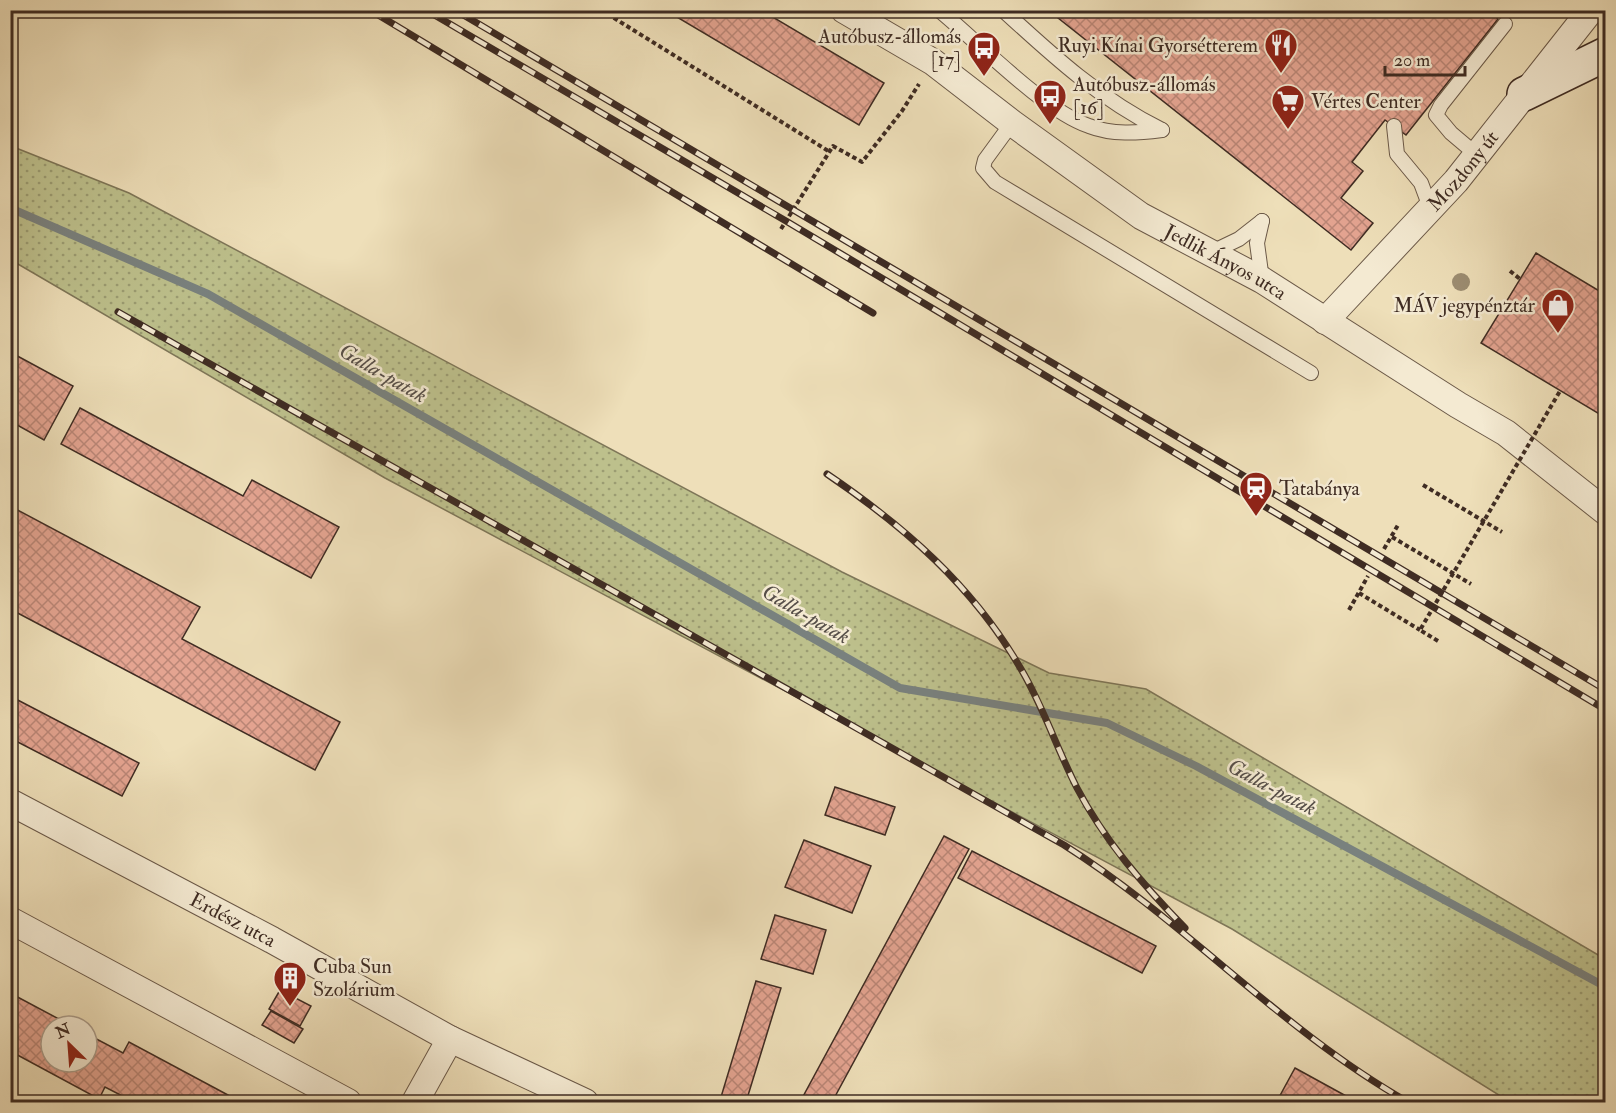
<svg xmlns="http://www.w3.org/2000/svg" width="1616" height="1113" viewBox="0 0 1616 1113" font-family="'IM FELL Double Pica',serif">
  <defs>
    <pattern id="grass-dots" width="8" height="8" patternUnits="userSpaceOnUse" patternTransform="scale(1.5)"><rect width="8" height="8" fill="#bdc08c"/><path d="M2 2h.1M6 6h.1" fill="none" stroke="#9b9c72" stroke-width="1.8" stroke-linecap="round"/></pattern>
    <pattern id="building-cross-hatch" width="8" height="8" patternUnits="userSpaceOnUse" patternTransform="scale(1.5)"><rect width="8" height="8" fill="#e4a491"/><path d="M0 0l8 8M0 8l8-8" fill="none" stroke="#ba8676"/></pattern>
  </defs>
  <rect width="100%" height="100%" fill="#eedfb9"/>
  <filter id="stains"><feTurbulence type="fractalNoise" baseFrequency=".00333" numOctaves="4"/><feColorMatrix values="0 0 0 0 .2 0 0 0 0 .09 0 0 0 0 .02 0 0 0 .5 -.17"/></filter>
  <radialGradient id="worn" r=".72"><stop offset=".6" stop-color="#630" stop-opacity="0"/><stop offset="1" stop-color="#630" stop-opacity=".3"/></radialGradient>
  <path fill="url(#grass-dots)" stroke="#7e7658" stroke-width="1.5" d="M 11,146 L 129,193 L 842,572 L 1049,673 L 1146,689 L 1605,959 L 1605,1102 L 1510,1102 L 1232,929 L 385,478 L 11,260 Z"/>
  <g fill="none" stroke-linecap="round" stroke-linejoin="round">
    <path stroke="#79817e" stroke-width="8" d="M 10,208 L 208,294 L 900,688 L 1107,723 L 1196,766 L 1606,987"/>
  </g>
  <g fill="url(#building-cross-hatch)" stroke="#3f2c23" stroke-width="1.5">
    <path d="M 665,10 L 761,10 L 884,83 L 859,125 Z"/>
    <path d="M 1048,10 L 1487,10 L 1498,19 L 1406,135 L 1385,120 L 1352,162 L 1363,171 L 1341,198 L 1373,223 L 1351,250 Z"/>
    <path d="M 1536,253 L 1606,295 L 1606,418 L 1481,343 Z"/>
    <path d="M 10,352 L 73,386 L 44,440 L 10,421 Z"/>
    <path d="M 80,408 L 243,496 L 252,480 L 339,527 L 311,578 L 61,444 Z"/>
    <path d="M 10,506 L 200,607 L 182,639 L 340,722 L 315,770 L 10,609 Z"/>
    <path d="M 10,696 L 139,763 L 122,796 L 10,738 Z"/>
    <path d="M 835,787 L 895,807 L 885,835 L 825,815 Z"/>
    <path d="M 944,836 L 969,849 L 832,1102 L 800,1102 Z"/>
    <path d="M 804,840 L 871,866 L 852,913 L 785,887 Z"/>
    <path d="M 972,851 L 1156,946 L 1142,973 L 958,878 Z"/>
    <path d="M 775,915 L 826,930 L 813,974 L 761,959 Z"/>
    <path d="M 756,981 L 781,988 L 746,1102 L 738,1102 L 721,1097 Z"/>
    <path d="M 280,990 L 311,1006 L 300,1026 L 269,1009 Z"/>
    <path d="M 10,993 L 72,1026 L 51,1026 L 51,1062 L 87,1062 L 87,1034 L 123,1053 L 129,1042 L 241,1102 L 134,1102 L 105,1087 L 99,1099 L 10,1051 Z"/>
    <path d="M 271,1011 L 303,1029 L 294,1043 L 262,1025 Z"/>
    <path d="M 1295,1068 L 1357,1102 L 1277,1101 Z"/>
  </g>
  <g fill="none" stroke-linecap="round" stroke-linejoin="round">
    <defs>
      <g id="lane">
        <path d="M 939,10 C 979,43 1043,110 1089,126 C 1112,135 1138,133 1162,130"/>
        <path d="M 1003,10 C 1053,56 1101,100 1162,130"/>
        <path d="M 1012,123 L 985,160 L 983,168 L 995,182 L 1311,373"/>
        <path d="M 1394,126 L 1397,154 L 1421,183 L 1431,210"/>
        <path d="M 1477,155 L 1451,133 L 1436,115 L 1441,105 L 1505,24"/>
        <path d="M 1262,221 L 1257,243 L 1262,280"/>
        <path d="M 1212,252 L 1239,239 L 1262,221"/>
      </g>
      <g id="street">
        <path id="s1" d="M 844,10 L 933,62 L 1012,123 L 1141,216 L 1262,280 L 1458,405 L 1506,433 L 1606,512"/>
        <path id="s2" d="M 1325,321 L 1456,181 L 1591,10"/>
        <path id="s3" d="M 10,802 L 272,940 L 450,1039 L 585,1102"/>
        <path d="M 10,920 L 348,1102"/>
        <path d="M 415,1102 L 450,1039"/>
      </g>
      <path id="secondary" d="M 1524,94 L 1606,54"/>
    </defs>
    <use href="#lane" stroke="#6b5948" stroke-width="16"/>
    <use href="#street" stroke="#6b5948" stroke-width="28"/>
    <use href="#secondary" stroke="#3f2c23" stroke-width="36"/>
    <g stroke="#3f2c23" stroke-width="4" stroke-dasharray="4.5 3" stroke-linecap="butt">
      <path d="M 601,10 L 830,152"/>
      <path d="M 781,229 L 833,146 L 862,162 L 902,111 L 919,84"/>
      <path d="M 1510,271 L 1520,279"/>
      <path d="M 1423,485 L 1502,532"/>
      <path d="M 1392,537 L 1471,584"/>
      <path d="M 1384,549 L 1398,525"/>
      <path d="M 1359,593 L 1420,630"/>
      <path d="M 1349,610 L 1368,576"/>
    </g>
    <use href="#lane" stroke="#f4ead2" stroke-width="14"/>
    <use href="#street" stroke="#f4ead2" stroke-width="26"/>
    <use href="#secondary" stroke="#f4ead2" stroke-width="33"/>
    <defs>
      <g id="rail">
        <path d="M 370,10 L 873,313"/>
        <path d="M 426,10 L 786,221 L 1606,710"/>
        <path d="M 455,10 L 1606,690"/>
        <path d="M 118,312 L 1064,845 C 1186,922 1281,1030 1408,1102"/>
        <path d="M 827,474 C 905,527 973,586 1021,669 C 1043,706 1057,749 1077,788 C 1104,840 1144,886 1185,928"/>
      </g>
    </defs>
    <use href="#rail" stroke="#3f2c23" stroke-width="7"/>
    <use href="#rail" stroke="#f4ead2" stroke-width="4.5" stroke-dasharray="14" stroke-linecap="butt"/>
    <path stroke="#3f2c23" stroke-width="4" stroke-dasharray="4.5 3" stroke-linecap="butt" d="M 1438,641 L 1420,630 L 1560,391"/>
  </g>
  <circle fill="#9c8d72" cx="1461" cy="282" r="9"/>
  <defs>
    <symbol id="restaurant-pin" viewBox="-11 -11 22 30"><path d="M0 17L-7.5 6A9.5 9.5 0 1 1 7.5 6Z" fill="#8f2418" stroke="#f4ead2"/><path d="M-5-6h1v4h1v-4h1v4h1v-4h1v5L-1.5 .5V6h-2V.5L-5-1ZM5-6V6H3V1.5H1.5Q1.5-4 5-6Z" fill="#fff"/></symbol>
    <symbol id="bus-pin" viewBox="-11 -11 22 30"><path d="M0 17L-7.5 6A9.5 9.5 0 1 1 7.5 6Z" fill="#8f2418" stroke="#f4ead2"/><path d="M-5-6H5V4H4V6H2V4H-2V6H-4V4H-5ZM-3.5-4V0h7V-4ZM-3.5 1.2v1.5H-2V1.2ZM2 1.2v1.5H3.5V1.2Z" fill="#fff"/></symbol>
    <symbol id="supermarket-pin" viewBox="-11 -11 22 30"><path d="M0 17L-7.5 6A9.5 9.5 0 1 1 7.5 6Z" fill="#8f2418" stroke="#f4ead2"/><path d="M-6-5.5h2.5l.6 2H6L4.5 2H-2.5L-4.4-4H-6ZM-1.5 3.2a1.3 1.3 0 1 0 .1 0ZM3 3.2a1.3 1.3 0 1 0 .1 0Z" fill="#fff"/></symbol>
    <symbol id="shop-pin" viewBox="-11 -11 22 30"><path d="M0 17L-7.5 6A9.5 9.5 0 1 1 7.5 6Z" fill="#8f2418" stroke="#f4ead2"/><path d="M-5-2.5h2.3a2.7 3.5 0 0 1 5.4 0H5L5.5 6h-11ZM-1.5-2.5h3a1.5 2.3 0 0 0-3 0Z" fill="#fff"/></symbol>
    <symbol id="station-pin" viewBox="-11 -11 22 30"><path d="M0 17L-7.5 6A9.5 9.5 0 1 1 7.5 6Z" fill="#8f2418" stroke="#f4ead2"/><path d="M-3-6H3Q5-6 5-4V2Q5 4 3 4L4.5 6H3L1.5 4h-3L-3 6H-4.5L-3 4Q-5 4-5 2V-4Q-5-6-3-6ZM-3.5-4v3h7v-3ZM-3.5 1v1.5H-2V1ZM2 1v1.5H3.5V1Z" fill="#fff"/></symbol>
    <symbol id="building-pin" viewBox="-11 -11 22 30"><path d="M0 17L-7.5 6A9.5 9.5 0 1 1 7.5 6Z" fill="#8f2418" stroke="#f4ead2"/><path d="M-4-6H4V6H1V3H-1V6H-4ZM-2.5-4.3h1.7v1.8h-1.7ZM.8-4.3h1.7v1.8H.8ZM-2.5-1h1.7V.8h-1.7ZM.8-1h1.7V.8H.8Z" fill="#fff"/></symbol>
  </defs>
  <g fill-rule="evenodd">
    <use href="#restaurant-pin" x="1262" y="26" width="38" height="52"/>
    <use href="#bus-pin" x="965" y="29" width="38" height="52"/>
    <use href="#bus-pin" x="1031" y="77" width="38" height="52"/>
    <use href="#supermarket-pin" x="1269" y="82" width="38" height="52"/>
    <use href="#shop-pin" x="1539" y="286" width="38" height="52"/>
    <use href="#station-pin" x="1237" y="469" width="38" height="52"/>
    <use href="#building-pin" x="271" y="959" width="38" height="52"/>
  </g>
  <g text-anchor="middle" stroke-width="5" stroke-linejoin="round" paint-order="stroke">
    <g font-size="20" fill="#3f2c23" stroke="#f4ead2" text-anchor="start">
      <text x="961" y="43" text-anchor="end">Autóbusz-állomás<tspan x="961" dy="23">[17]</tspan></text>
      <text x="1258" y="52" text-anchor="end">Ruyi Kínai Gyorsétterem</text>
      <text x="1073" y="91">Autóbusz-állomás<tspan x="1073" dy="23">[16]</tspan></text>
      <text x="1311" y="108">Vértes Center</text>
      <text x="1535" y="312" text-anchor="end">MÁV jegypénztár</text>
      <text x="1279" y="495">Tatabánya</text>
      <text x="313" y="973">Cuba Sun<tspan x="313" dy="23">Szolárium</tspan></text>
    </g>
    <g font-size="20" fill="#3f2c23" stroke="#f4ead2">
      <text dy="7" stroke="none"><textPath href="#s2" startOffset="204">Mozdony út</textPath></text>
      <text dy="7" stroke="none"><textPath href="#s1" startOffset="458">Jedlik Ányos utca</textPath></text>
      <text dy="7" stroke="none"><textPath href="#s3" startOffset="252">Erdész utca</textPath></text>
    </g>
    <g font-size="21" font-style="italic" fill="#574f49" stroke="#f4ead2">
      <text transform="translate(383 373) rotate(30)" y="7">Galla-patak</text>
      <text transform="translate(806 614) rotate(30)" y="7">Galla-patak</text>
      <text transform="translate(1272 787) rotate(28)" y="7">Galla-patak</text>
    </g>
  </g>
  <rect width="1616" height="1113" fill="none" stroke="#eedfb9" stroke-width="36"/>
  <rect x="12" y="12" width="1592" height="1089" fill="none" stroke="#3f2c23" stroke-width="3"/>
  <rect x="18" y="18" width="1580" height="1077" fill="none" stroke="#3f2c23" stroke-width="1.5"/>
  <g transform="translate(69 1044) rotate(335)"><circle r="28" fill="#f4ead2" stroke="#ac9e8c" stroke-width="1.5"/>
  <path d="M0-4.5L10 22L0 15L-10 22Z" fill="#8f2418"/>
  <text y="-9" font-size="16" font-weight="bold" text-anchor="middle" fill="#3f2c23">N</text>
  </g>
  <path d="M1385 66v9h80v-9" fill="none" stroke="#3f2c23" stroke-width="3"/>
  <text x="1394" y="66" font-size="18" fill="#3f2c23" stroke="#f4ead2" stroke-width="4.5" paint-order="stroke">20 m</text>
  <rect width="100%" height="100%" filter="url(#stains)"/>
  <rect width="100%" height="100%" fill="url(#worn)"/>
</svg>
